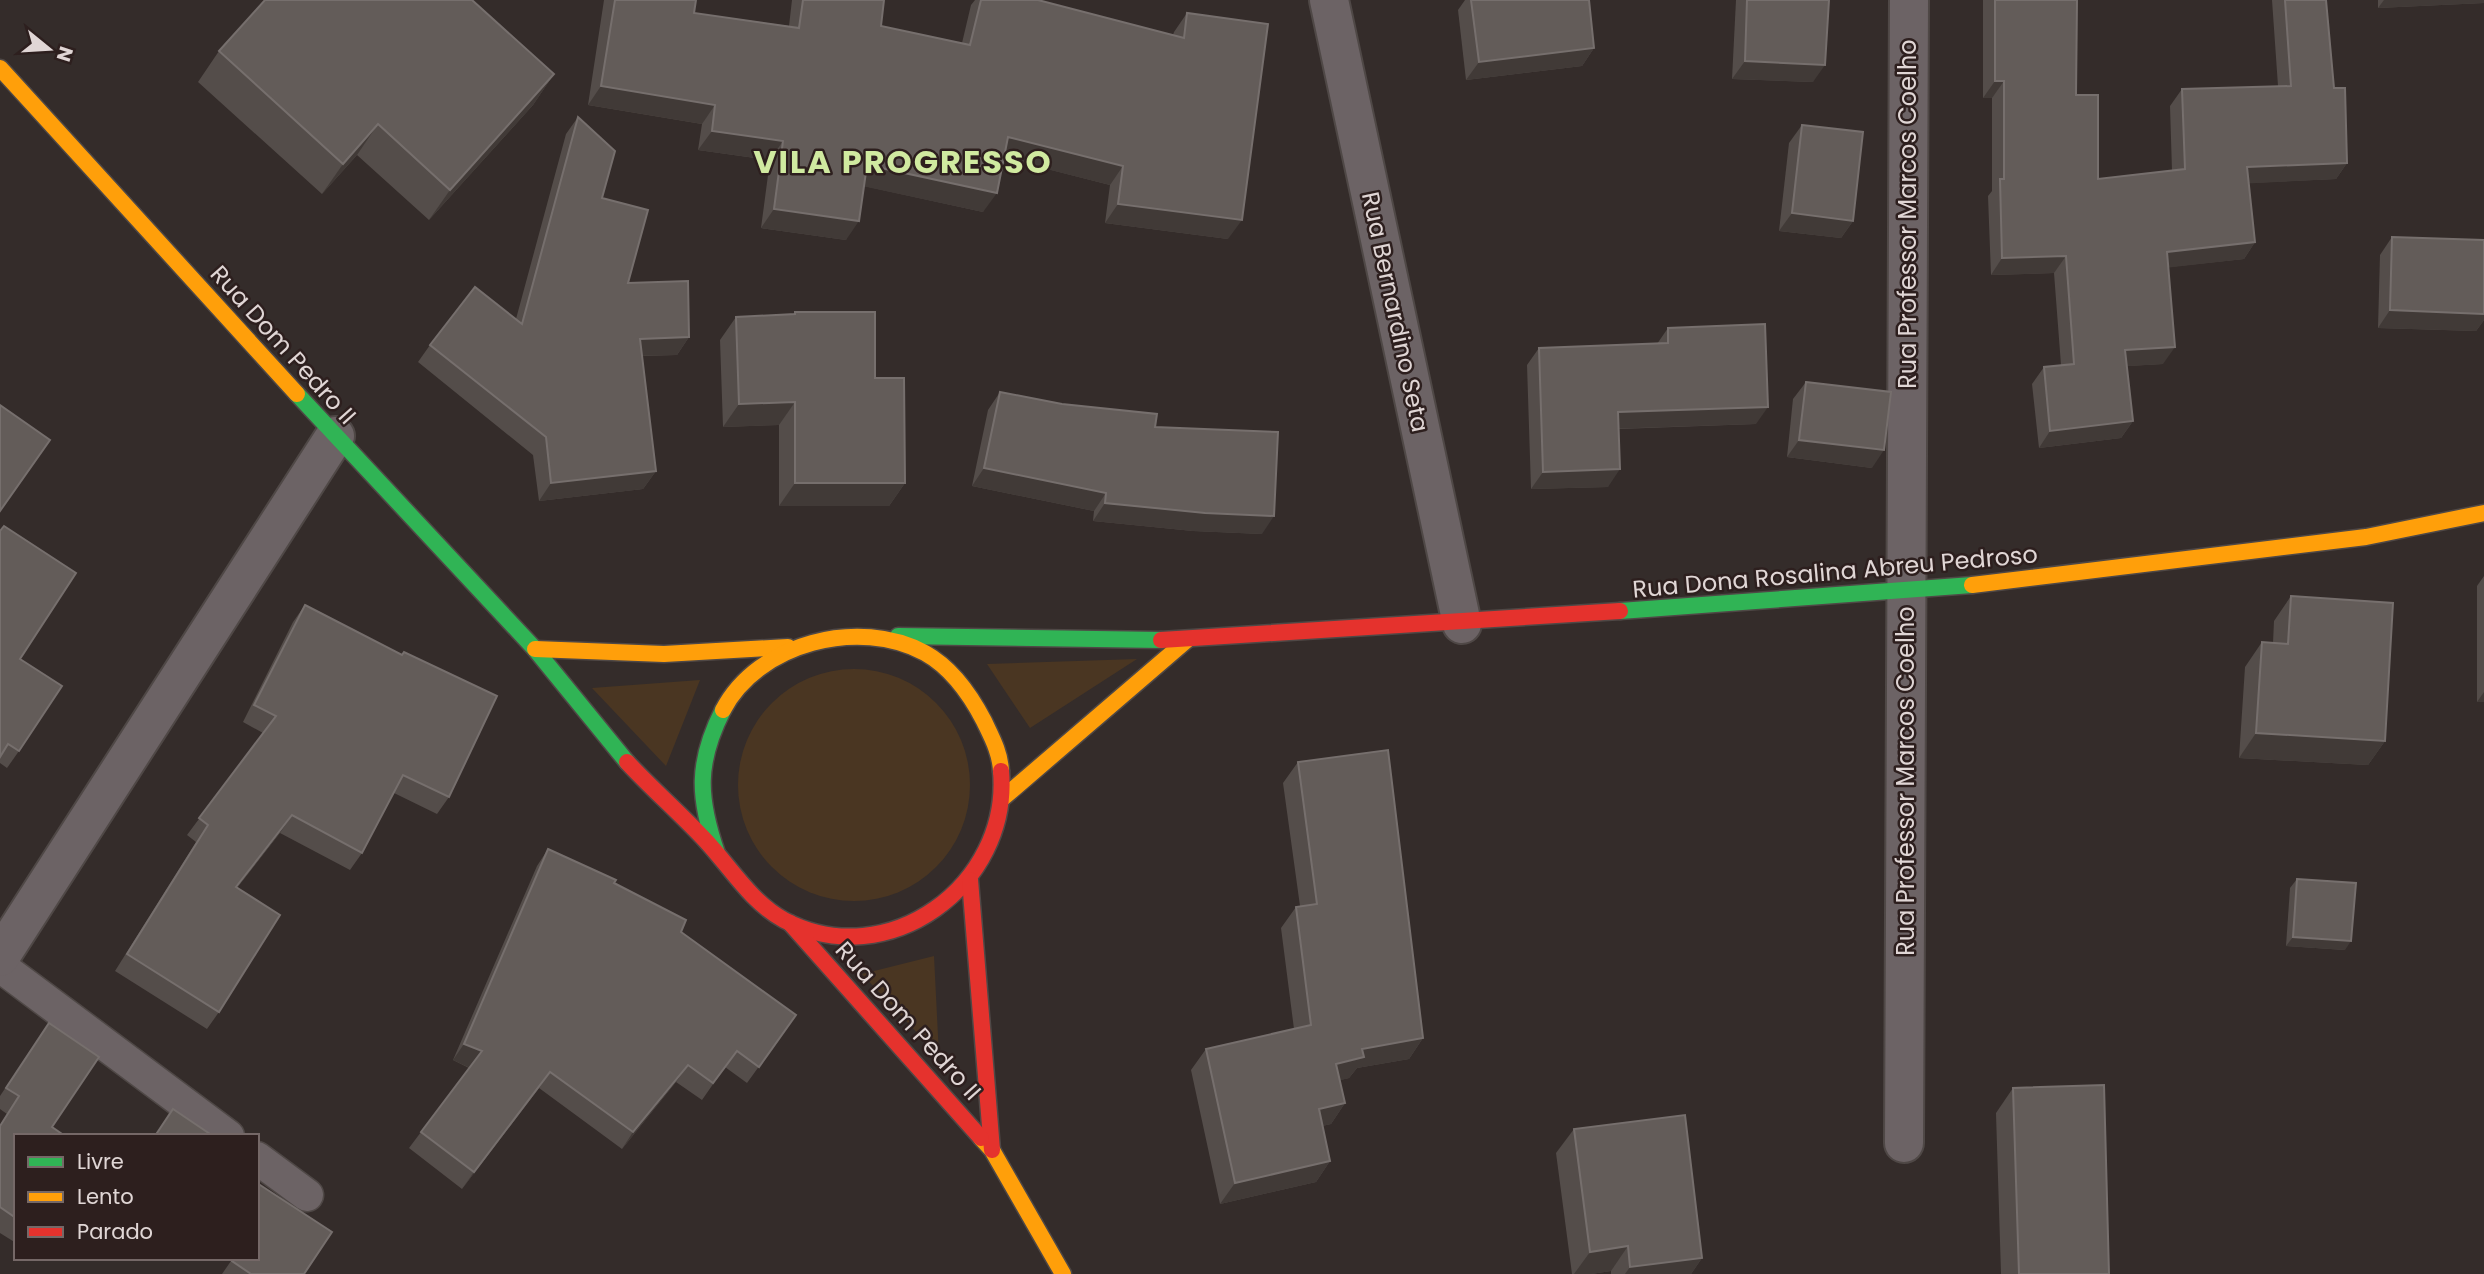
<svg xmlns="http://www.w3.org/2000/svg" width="2484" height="1274" viewBox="0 0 2484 1274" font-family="Poppins,sans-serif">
  <rect width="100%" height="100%" fill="#342c2a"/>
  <g fill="#4a3622">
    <path d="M 1137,659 L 1030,728 L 987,664 Z"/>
    <circle cx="854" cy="785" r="116"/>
    <path d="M 700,680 L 666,766 L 592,688 Z"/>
    <path d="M 934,956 L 939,1056 L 862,974 Z"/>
  </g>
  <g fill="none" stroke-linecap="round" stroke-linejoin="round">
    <defs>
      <g id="lane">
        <path d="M 0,966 L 228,1136"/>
        <path d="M 257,1158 L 307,1195"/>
      </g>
      <g id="street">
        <path d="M 1329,0 L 1462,624"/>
        <path d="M 0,957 L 335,436"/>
        <path d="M 1904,1143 L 1909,0"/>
      </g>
      <g id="fast">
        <path d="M 297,394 L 534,648 L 627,762"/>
        <path d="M 1620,611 L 1972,585"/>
        <path d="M 898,636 L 1161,640"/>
        <path d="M 717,853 C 698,798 696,763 723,710"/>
      </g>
      <g id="slow">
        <path d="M 0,68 L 297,394"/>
        <path d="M 1972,585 L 2366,537 L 2484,513"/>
        <path d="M 535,649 L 664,654 L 788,647"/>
        <path d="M 723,710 C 758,643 859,617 925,653 C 952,668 970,694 984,721 C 992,738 1000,752 1001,771"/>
        <path d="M 1003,798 L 1187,640"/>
        <path d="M 981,1138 L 992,1150 L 1063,1274"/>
      </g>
      <g id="jam">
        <path d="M 1161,640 L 1620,611"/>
        <path d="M 627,762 C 652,789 681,814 706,841 C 731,868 751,902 784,920 C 888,975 1011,885 1001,771"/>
        <path d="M 970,880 L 992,1150"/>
        <path d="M 790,923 L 981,1138"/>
      </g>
    </defs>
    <use href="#lane" stroke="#4f4846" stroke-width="35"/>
    <use href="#street" stroke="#4f4846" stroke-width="42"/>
    <use href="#fast" stroke="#4f4846" stroke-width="19"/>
    <use href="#slow" stroke="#4f4846" stroke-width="19"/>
    <use href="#jam" stroke="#4f4846" stroke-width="19"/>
    <use href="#lane" stroke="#6c6365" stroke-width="32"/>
    <use href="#street" stroke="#6c6365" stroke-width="38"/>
    <use href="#fast" stroke="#30b455" stroke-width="16"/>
    <use href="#slow" stroke="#ff9f0a" stroke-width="16"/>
    <use href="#jam" stroke="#e5322d" stroke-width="16"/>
  </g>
  <g fill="#544d4a">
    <path d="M 604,0 L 696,0 L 694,13 L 789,26 L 792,0 L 884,0 L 881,26 L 962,43 L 971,5 L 975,0 L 1038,0 L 1173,35 L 1174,32 L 1187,13 L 1228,239 L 1105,223 L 1110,185 L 1004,158 L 983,212 L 864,186 L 846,240 L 761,228 L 770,160 L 698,150 L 702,124 L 588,105 Z"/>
    <path d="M 1465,0 L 1589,0 L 1594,48 L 1582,66 L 1466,80 L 1458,10 Z"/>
    <path d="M 1736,0 L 1829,0 L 1813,82 L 1732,79 Z"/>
    <path d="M 1983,0 L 2077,0 L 2076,95 L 2098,179 L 2172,171 L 2170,106 L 2182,89 L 2278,86 L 2272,0 L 2326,0 L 2334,88 L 2347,163 L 2336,179 L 2249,183 L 2255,242 L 2244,259 L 2169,267 L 2163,364 L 2127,366 L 2133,421 L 2121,438 L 2039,448 L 2032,384 L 2044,367 L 2061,365 L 2054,273 L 1991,275 L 1988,196 L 1992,191 L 1992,98 L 1983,98 Z"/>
    <path d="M 2378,0 L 2484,0 L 2484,3 L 2378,8 Z"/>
    <path d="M 219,51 L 554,74 L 533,105 L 429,220 L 357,155 L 322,194 L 198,82 Z"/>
    <path d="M 578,117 L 628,283 L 689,337 L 677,355 L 642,356 L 656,471 L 643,489 L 539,501 L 533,455 L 418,362 L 430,345 L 516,319 L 566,134 Z"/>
    <path d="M 1802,125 L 1853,221 L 1841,238 L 1779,231 L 1789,143 Z"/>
    <path d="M 2392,237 L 2484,240 L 2484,320 L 2476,331 L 2378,328 L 2380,255 Z"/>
    <path d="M 795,312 L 875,378 L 905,483 L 889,506 L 779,506 L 779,425 L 723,427 L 720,340 L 736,317 L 793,314 Z"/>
    <path d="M 1668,328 L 1756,424 L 1619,429 L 1608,487 L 1531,489 L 1527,365 L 1539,348 L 1657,344 Z"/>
    <path d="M 1806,382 L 1872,468 L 1787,457 L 1793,399 Z"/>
    <path d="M 1000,392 L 1155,427 L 1262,534 L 1193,531 L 1093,521 L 1094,511 L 972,486 L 988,410 Z"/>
    <path d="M 0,531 L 20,659 L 19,751 L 7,768 L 0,763 Z"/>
    <path d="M 2484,576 L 2484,702 L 2477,702 L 2477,586 Z"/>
    <path d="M 2291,596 L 2385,741 L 2368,765 L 2239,758 L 2245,667 L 2262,642 L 2273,643 L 2274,621 Z"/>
    <path d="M 305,605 L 449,797 L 437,814 L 394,793 L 362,853 L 350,870 L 280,833 L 237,888 L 219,1012 L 207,1029 L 115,971 L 196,842 L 187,835 L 263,733 L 243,722 L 293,622 Z"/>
    <path d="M 1298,762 L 1423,1038 L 1409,1059 L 1357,1068 L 1349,1078 L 1340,1080 L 1345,1103 L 1331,1124 L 1322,1126 L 1330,1161 L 1316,1182 L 1220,1204 L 1191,1070 L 1206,1049 L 1294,1029 L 1281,928 L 1296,907 L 1300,906 L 1283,783 Z"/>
    <path d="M 548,849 L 614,883 L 796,1015 L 747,1083 L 725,1067 L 702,1100 L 676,1082 L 622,1149 L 539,1088 L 462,1189 L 409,1148 L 469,1068 L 453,1060 L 537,866 Z"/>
    <path d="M 2297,879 L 2345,950 L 2286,946 L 2290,888 Z"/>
    <path d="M 49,1023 L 16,1136 L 16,1243 L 0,1233 L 0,1125 L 7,1114 L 0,1109 L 0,1096 Z"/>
    <path d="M 2013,1088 L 2109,1274 L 2001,1274 L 1996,1113 Z"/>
    <path d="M 1574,1129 L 1702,1258 L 1691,1274 L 1611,1274 L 1611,1271 L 1591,1274 L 1572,1274 L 1556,1153 Z"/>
    <path d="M 227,1258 L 257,1258 L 304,1274 L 222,1274 L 231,1261 Z"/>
  </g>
  <g fill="#413a37">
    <path d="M 2384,0 L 2484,0 L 2484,3 L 2378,8 Z"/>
    <path d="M 1594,48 L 1582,66 L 1466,80 L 1479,62 Z"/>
    <path d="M 1745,61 L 1825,65 L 1813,82 L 1732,79 Z"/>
    <path d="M 554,74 L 533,105 L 429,220 L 450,190 Z"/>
    <path d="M 1995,81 L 2004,81 L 1992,98 L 1983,98 Z"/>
    <path d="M 601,86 L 715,105 L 702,124 L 588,105 Z"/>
    <path d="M 378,124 L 357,155 L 322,194 L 343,164 Z"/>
    <path d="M 712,131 L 783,141 L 770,160 L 698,150 Z"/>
    <path d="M 1008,137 L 1123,166 L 1110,185 L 995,156 Z"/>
    <path d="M 2347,163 L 2336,179 L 2236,184 L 2247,167 Z"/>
    <path d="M 867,165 L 997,193 L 983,212 L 853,184 Z"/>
    <path d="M 1118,204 L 1242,220 L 1228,239 L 1105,223 Z"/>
    <path d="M 774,209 L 859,221 L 846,240 L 761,228 Z"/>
    <path d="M 1792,213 L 1853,221 L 1841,238 L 1779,231 Z"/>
    <path d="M 2255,242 L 2244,259 L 2156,269 L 2167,252 Z"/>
    <path d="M 2066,256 L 2054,273 L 1991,275 L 2002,258 Z"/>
    <path d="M 2390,310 L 2484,314 L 2484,320 L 2476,331 L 2378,328 Z"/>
    <path d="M 689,337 L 677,355 L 627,356 L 640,339 Z"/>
    <path d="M 2175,347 L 2163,364 L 2113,367 L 2125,350 Z"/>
    <path d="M 795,402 L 779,425 L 723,427 L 739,404 Z"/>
    <path d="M 1768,407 L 1756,424 L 1606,429 L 1618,412 Z"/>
    <path d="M 2133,421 L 2121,438 L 2039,448 L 2050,431 Z"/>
    <path d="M 1799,440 L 1884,450 L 1872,468 L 1787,457 Z"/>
    <path d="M 984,468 L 1106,493 L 1094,511 L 972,486 Z"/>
    <path d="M 1620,469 L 1608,487 L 1531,489 L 1543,472 Z"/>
    <path d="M 656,471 L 643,489 L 539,501 L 551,483 Z"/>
    <path d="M 795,483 L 905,483 L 889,506 L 779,506 Z"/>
    <path d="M 1105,503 L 1274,516 L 1262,534 L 1193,531 L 1093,521 Z"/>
    <path d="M 2484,692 L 2484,702 L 2477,702 Z"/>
    <path d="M 2256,733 L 2385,741 L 2368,765 L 2239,758 Z"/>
    <path d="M 292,815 L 280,833 L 224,904 L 236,887 Z"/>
    <path d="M 2293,937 L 2351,941 L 2345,950 L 2286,946 Z"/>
    <path d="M 1423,1038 L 1409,1059 L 1357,1068 L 1349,1078 L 1322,1085 L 1336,1064 L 1362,1049 Z"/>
    <path d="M 464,1044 L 482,1051 L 470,1068 L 453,1060 Z"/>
    <path d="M 688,1065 L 676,1082 L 622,1149 L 633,1132 Z"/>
    <path d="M 550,1072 L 539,1088 L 462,1189 L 474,1172 Z"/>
    <path d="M 1345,1103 L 1331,1124 L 1304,1130 L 1319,1109 Z"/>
    <path d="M 1330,1161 L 1316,1182 L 1220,1204 L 1235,1183 Z"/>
    <path d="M 1628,1246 L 1611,1271 L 1591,1274 L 1574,1274 L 1590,1252 Z"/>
    <path d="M 1702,1258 L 1691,1274 L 1625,1274 L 1630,1267 Z"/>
  </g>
  <g fill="#635c59" stroke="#766f6d" stroke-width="2">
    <path d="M 265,0 L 472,0 L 554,74 L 450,190 L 378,124 L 343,164 L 219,51 Z"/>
    <path d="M 615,0 L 696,0 L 694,13 L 799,28 L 803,0 L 884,0 L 881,26 L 970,45 L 981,0 L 1038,0 L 1184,38 L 1187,13 L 1268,24 L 1242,220 L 1118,204 L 1123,166 L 1008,137 L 997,193 L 867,165 L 859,221 L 774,209 L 783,141 L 712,131 L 715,105 L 601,86 Z"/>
    <path d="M 1471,0 L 1589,0 L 1594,48 L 1479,62 Z"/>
    <path d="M 1747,0 L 1829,0 L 1825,65 L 1745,61 Z"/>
    <path d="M 1995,0 L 2077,0 L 2076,95 L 2098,95 L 2098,179 L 2185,169 L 2182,89 L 2291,86 L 2285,0 L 2326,0 L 2334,88 L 2345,88 L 2347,163 L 2247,167 L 2255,242 L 2167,252 L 2175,347 L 2125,350 L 2133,421 L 2050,431 L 2044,367 L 2074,364 L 2066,256 L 2002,258 L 2000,179 L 2004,179 L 2004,81 L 1995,81 Z"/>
    <path d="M 578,117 L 615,151 L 602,198 L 648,210 L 628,283 L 688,281 L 689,337 L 640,339 L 656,471 L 551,483 L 546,437 L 430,345 L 475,287 L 522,324 Z"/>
    <path d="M 1802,125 L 1863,132 L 1853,221 L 1792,213 Z"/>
    <path d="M 2392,237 L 2484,240 L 2484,314 L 2390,310 Z"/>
    <path d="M 795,312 L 875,312 L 875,378 L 904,378 L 905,483 L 795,483 L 795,402 L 739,404 L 736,317 L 795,314 Z"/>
    <path d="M 1765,324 L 1768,407 L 1618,412 L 1620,469 L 1543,472 L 1539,348 L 1668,343 L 1668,328 Z"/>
    <path d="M 1806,382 L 1891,392 L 1884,450 L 1799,440 Z"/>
    <path d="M 1000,392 L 1062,404 L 1157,414 L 1155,427 L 1278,432 L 1274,516 L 1205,513 L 1105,503 L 1106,493 L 984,468 Z"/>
    <path d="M 0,405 L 50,440 L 0,511 Z"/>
    <path d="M 4,526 L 76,573 L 20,659 L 62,686 L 19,751 L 8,744 L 0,757 L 0,531 Z"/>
    <path d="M 2291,596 L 2393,603 L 2385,741 L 2256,733 L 2262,642 L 2288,644 Z"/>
    <path d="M 305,605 L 402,655 L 404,652 L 497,696 L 449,797 L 403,775 L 362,853 L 292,815 L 236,887 L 280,915 L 219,1012 L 127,954 L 208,825 L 199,818 L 276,716 L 254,705 Z"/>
    <path d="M 1388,750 L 1423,1038 L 1362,1049 L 1364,1057 L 1336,1064 L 1345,1103 L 1319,1109 L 1330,1161 L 1235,1183 L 1206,1049 L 1311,1025 L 1296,907 L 1317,904 L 1298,762 Z"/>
    <path d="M 548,849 L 616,880 L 614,883 L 686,920 L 681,932 L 796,1015 L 759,1067 L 737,1051 L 713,1083 L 688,1065 L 633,1132 L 550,1072 L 474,1172 L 421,1132 L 482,1051 L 464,1044 Z"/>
    <path d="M 2297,879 L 2356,883 L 2351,941 L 2293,937 Z"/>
    <path d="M 49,1023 L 99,1057 L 52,1127 L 65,1136 L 16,1136 L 16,1218 L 0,1207 L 0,1126 L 19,1096 L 6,1088 Z"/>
    <path d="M 2104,1085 L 2109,1274 L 2019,1274 L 2013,1088 Z"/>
    <path d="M 173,1109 L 213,1136 L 155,1136 Z"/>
    <path d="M 1685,1115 L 1702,1258 L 1630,1267 L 1628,1246 L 1590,1252 L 1574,1129 Z"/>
    <path d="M 257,1183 L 332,1232 L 304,1274 L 251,1274 L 232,1261 L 233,1258 L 257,1258 Z"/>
  </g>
  <g text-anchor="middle" stroke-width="5" stroke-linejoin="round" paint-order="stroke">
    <g font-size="24" fill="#e0d6d5" stroke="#2d1f1e">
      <text transform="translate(1908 214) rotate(-90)" y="8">Rua Professor Marcos Coelho</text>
      <text transform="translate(1395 312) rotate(78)" y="8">Rua Bernardino Seta</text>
      <text transform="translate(283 345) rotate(48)" y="8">Rua Dom Pedro II</text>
      <text transform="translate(1835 572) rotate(-5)" y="8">Rua Dona Rosalina Abreu Pedroso</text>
      <text transform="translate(1906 781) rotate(-90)" y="8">Rua Professor Marcos Coelho</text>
      <text transform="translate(908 1021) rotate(48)" y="8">Rua Dom Pedro II</text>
    </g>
    <g font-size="32" font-weight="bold" letter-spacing="2" fill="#d0eaa0" stroke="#2d1f1e">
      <text x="903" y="173">VILA PROGRESSO</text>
    </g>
  </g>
  <rect x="14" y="1134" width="245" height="126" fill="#2d1f1e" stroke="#756867" stroke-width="2"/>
  <rect x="28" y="1157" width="35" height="10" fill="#30b455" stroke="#756867" stroke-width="2"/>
  <text x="77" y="1169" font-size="21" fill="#e0d6d5">Livre</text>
  <rect x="28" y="1192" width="35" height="10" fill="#ff9f0a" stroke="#756867" stroke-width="2"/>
  <text x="77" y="1204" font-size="21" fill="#e0d6d5">Lento</text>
  <rect x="28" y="1227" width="35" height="10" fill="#e5322d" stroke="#756867" stroke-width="2"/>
  <text x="77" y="1239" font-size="21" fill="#e0d6d5">Parado</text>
  <g transform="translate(49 49) rotate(108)" stroke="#2d1f1e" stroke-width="5" paint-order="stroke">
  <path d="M0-5L12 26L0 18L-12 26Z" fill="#e0d6d5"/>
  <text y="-10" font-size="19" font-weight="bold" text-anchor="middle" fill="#e0d6d5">N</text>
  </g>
</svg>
